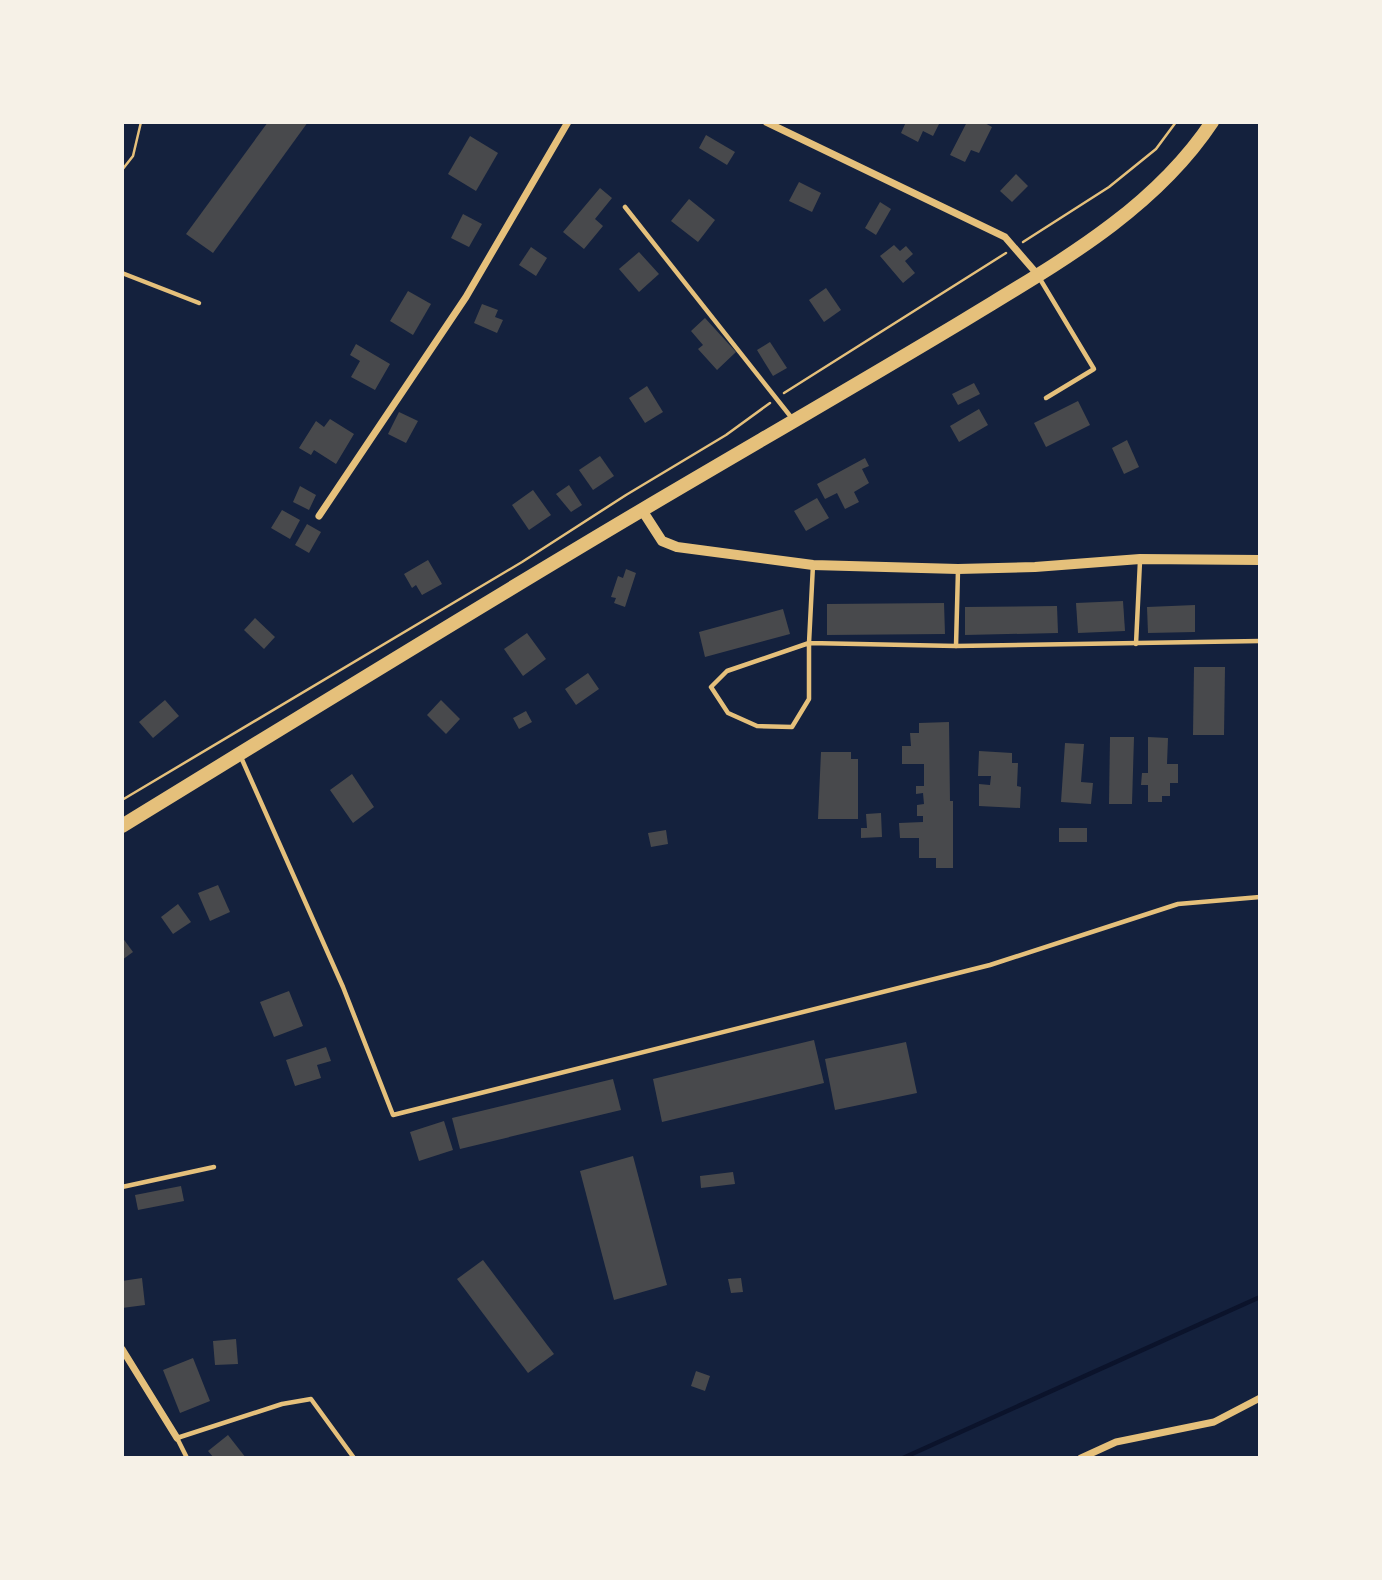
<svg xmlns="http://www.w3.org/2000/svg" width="1382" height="1580" viewBox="0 0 1382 1580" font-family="'Fira Sans Condensed',sans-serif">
  <rect width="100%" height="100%" fill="#14213d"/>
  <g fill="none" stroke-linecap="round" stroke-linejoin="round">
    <path stroke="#0b132b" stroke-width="4.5" d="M 903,1458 L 1260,1297"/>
  </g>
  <g fill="#48494c">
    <path d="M 268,122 L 308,122 L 213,253 L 186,234 Z"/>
    <path d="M 906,122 L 940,122 L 933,136 L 923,131 L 918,142 L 901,133 Z"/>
    <path d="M 967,122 L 983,122 L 992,127 L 979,153 L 971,150 L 965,162 L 950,155 Z"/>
    <path d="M 706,135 L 735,152 L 727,165 L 699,148 Z"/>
    <path d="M 470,136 L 498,153 L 476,191 L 448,174 Z"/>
    <path d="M 1016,174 L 1028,186 L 1012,202 L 1000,191 Z"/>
    <path d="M 799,182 L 821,193 L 812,212 L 789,201 Z"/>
    <path d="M 600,188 L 612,198 L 595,219 L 603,226 L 584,249 L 563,232 Z"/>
    <path d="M 689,199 L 715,220 L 698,242 L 671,221 Z"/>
    <path d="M 880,202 L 891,209 L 876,235 L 865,228 Z"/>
    <path d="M 463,214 L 482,224 L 469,247 L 451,238 Z"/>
    <path d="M 894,245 L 900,251 L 906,246 L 913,254 L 905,261 L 915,273 L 903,283 L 880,256 Z"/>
    <path d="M 531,247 L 547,258 L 536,276 L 519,265 Z"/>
    <path d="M 639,252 L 659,274 L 639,292 L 619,269 Z"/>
    <path d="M 826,288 L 841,310 L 824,322 L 809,300 Z"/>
    <path d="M 408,291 L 431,304 L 413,335 L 390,321 Z"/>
    <path d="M 482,304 L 498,310 L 495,317 L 503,320 L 497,333 L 474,323 Z"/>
    <path d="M 705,318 L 736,352 L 717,370 L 698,349 L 703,345 L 691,331 Z"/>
    <path d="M 770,342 L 787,368 L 773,376 L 757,350 Z"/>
    <path d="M 356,344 L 390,364 L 375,390 L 351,377 L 360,361 L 350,355 Z"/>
    <path d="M 974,383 L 980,394 L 958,405 L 952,394 Z"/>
    <path d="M 647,386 L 663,412 L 645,423 L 629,398 Z"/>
    <path d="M 1078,401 L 1090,425 L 1046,447 L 1034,423 Z"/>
    <path d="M 979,409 L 988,425 L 959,442 L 950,426 Z"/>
    <path d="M 399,412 L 418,421 L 406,443 L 388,434 Z"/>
    <path d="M 330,419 L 354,434 L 336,464 L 314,450 L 311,455 L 299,448 L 316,421 L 324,427 Z"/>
    <path d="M 1127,440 L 1139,467 L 1124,474 L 1112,448 Z"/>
    <path d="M 600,456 L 614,476 L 593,490 L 579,470 Z"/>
    <path d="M 865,458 L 869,466 L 862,469 L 869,483 L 854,492 L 859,502 L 845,509 L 837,493 L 825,499 L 817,484 Z"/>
    <path d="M 569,485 L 582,505 L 571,512 L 556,494 Z"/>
    <path d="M 300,486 L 316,495 L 309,510 L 293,502 Z"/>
    <path d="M 533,490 L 551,515 L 529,530 L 512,505 Z"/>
    <path d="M 817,498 L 829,518 L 806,531 L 794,511 Z"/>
    <path d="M 282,510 L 300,520 L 290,539 L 271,528 Z"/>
    <path d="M 307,524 L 321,532 L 309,553 L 295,545 Z"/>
    <path d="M 428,560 L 442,584 L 422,595 L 416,585 L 412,588 L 404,574 Z"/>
    <path d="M 626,569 L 636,573 L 625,607 L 614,603 L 616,598 L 611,597 L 618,576 L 623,578 Z"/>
    <path d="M 1123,601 L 1125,631 L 1078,633 L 1076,603 Z"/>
    <path d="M 944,603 L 945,634 L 827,635 L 827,604 Z"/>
    <path d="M 1195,605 L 1195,632 L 1148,633 L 1147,607 Z"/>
    <path d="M 1057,606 L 1058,633 L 965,635 L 965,607 Z"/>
    <path d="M 783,609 L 790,634 L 705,657 L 699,632 Z"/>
    <path d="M 255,618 L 275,637 L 264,649 L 244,630 Z"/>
    <path d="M 527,633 L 546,659 L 523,676 L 504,649 Z"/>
    <path d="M 1194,667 L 1225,667 L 1224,735 L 1193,735 Z"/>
    <path d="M 588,673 L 599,689 L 576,705 L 565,689 Z"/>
    <path d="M 165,700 L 179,716 L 153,738 L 139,722 Z"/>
    <path d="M 441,700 L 460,719 L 446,734 L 427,715 Z"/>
    <path d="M 526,711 L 532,722 L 519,729 L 513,718 Z"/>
    <path d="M 949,722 L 950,801 L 953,801 L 953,868 L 936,868 L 936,858 L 919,858 L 919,838 L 900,838 L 899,823 L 923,822 L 923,816 L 917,816 L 917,805 L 924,804 L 923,793 L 916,794 L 916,786 L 924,786 L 924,764 L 902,764 L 902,746 L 911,746 L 910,733 L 919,733 L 919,723 Z"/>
    <path d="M 1110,737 L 1134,737 L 1132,804 L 1109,804 Z"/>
    <path d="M 1148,737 L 1168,738 L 1167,764 L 1178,764 L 1178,783 L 1170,783 L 1170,796 L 1162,796 L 1162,802 L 1148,802 L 1148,785 L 1141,785 L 1142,773 L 1148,773 Z"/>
    <path d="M 1065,743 L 1084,744 L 1081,782 L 1093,783 L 1091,804 L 1061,802 Z"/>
    <path d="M 979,751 L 1012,753 L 1012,763 L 1018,763 L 1017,786 L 1021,787 L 1020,808 L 979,806 L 979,784 L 990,785 L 991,776 L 978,776 Z"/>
    <path d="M 821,752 L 851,752 L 851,759 L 858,759 L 858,819 L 818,819 Z"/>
    <path d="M 352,774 L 374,807 L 353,823 L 330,790 Z"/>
    <path d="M 881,813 L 882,837 L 861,838 L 861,828 L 867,828 L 866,814 Z"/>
    <rect x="1059" y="828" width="28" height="14"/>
    <path d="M 666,830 L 668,844 L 651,847 L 648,833 Z"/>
    <path d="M 218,885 L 230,912 L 210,921 L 198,893 Z"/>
    <path d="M 178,904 L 191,922 L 173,934 L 161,917 Z"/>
    <path d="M 122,937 L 133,952 L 122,960 Z"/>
    <path d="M 289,991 L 303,1026 L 274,1037 L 260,1002 Z"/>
    <path d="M 814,1040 L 824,1083 L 662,1122 L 653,1079 Z"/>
    <path d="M 906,1042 L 917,1093 L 835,1110 L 825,1059 Z"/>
    <path d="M 326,1047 L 331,1061 L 317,1065 L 321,1078 L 295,1086 L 286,1060 Z"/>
    <path d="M 613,1079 L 621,1110 L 460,1149 L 452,1118 Z"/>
    <path d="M 444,1121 L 453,1150 L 419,1161 L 410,1132 Z"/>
    <path d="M 633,1156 L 667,1285 L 614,1300 L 580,1171 Z"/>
    <path d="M 733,1172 L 735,1184 L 701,1188 L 700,1176 Z"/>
    <path d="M 181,1186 L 184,1201 L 138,1210 L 135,1195 Z"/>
    <path d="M 483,1260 L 554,1354 L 528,1373 L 457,1279 Z"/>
    <path d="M 142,1278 L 145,1305 L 122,1308 L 122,1281 Z"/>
    <path d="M 741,1278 L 743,1292 L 731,1293 L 728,1279 Z"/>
    <path d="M 236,1339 L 238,1364 L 215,1365 L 213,1341 Z"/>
    <path d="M 193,1358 L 210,1401 L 180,1413 L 163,1370 Z"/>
    <path d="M 696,1371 L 710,1376 L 705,1391 L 691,1386 Z"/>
    <path d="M 228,1435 L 246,1458 L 214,1458 L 208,1451 Z"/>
  </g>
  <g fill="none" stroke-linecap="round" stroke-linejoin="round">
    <g stroke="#e5c07b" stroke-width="2.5">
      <path d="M 122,170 L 133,156 L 141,122"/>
      <path d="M 1023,242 L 1109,187 L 1156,149 L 1176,122"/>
      <path d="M 784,393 L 1006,253"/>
      <path d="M 122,800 L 522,562 L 626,495 L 726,435 L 770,403"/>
    </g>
    <g stroke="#e5c07b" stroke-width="4.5">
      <path d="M 625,207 L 791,417"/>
      <path d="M 122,273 L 199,303"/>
      <path d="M 1040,279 L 1094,369 L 1046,398"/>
      <path d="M 813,565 L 809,643 L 727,671 L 711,687 L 728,713 L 757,726 L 792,727 L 809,699 L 809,643 L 956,646 L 1260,641"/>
      <path d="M 1136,644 L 1140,561"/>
      <path d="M 956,646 L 958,570"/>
      <path d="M 240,755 L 343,987 L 393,1115 L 990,965 L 1178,904 L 1260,897"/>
      <path d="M 122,1187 L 214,1167"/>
      <path d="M 187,1458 L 177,1438 L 282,1404 L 311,1399 L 354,1458"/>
    </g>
    <g stroke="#e5c07b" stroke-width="7">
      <path d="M 766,122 L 1005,237 L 1038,275"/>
      <path d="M 319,516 L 466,297 L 568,122"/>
      <path d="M 122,1349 L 177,1438"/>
      <path d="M 1081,1458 L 1116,1442 L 1214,1422 L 1260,1398"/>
    </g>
    <path stroke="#e5c07b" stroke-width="10" d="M 642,510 L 662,541 L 677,547 L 813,565 L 958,569 L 1035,567 L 1140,559 L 1260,560"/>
    <path stroke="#e5c07b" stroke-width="14" d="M 122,826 C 295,720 468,613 642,510 C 747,448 853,387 958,324 C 1049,268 1151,214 1212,122"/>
  </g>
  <rect width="1382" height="1580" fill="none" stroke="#f6f1e7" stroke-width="248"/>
</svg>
